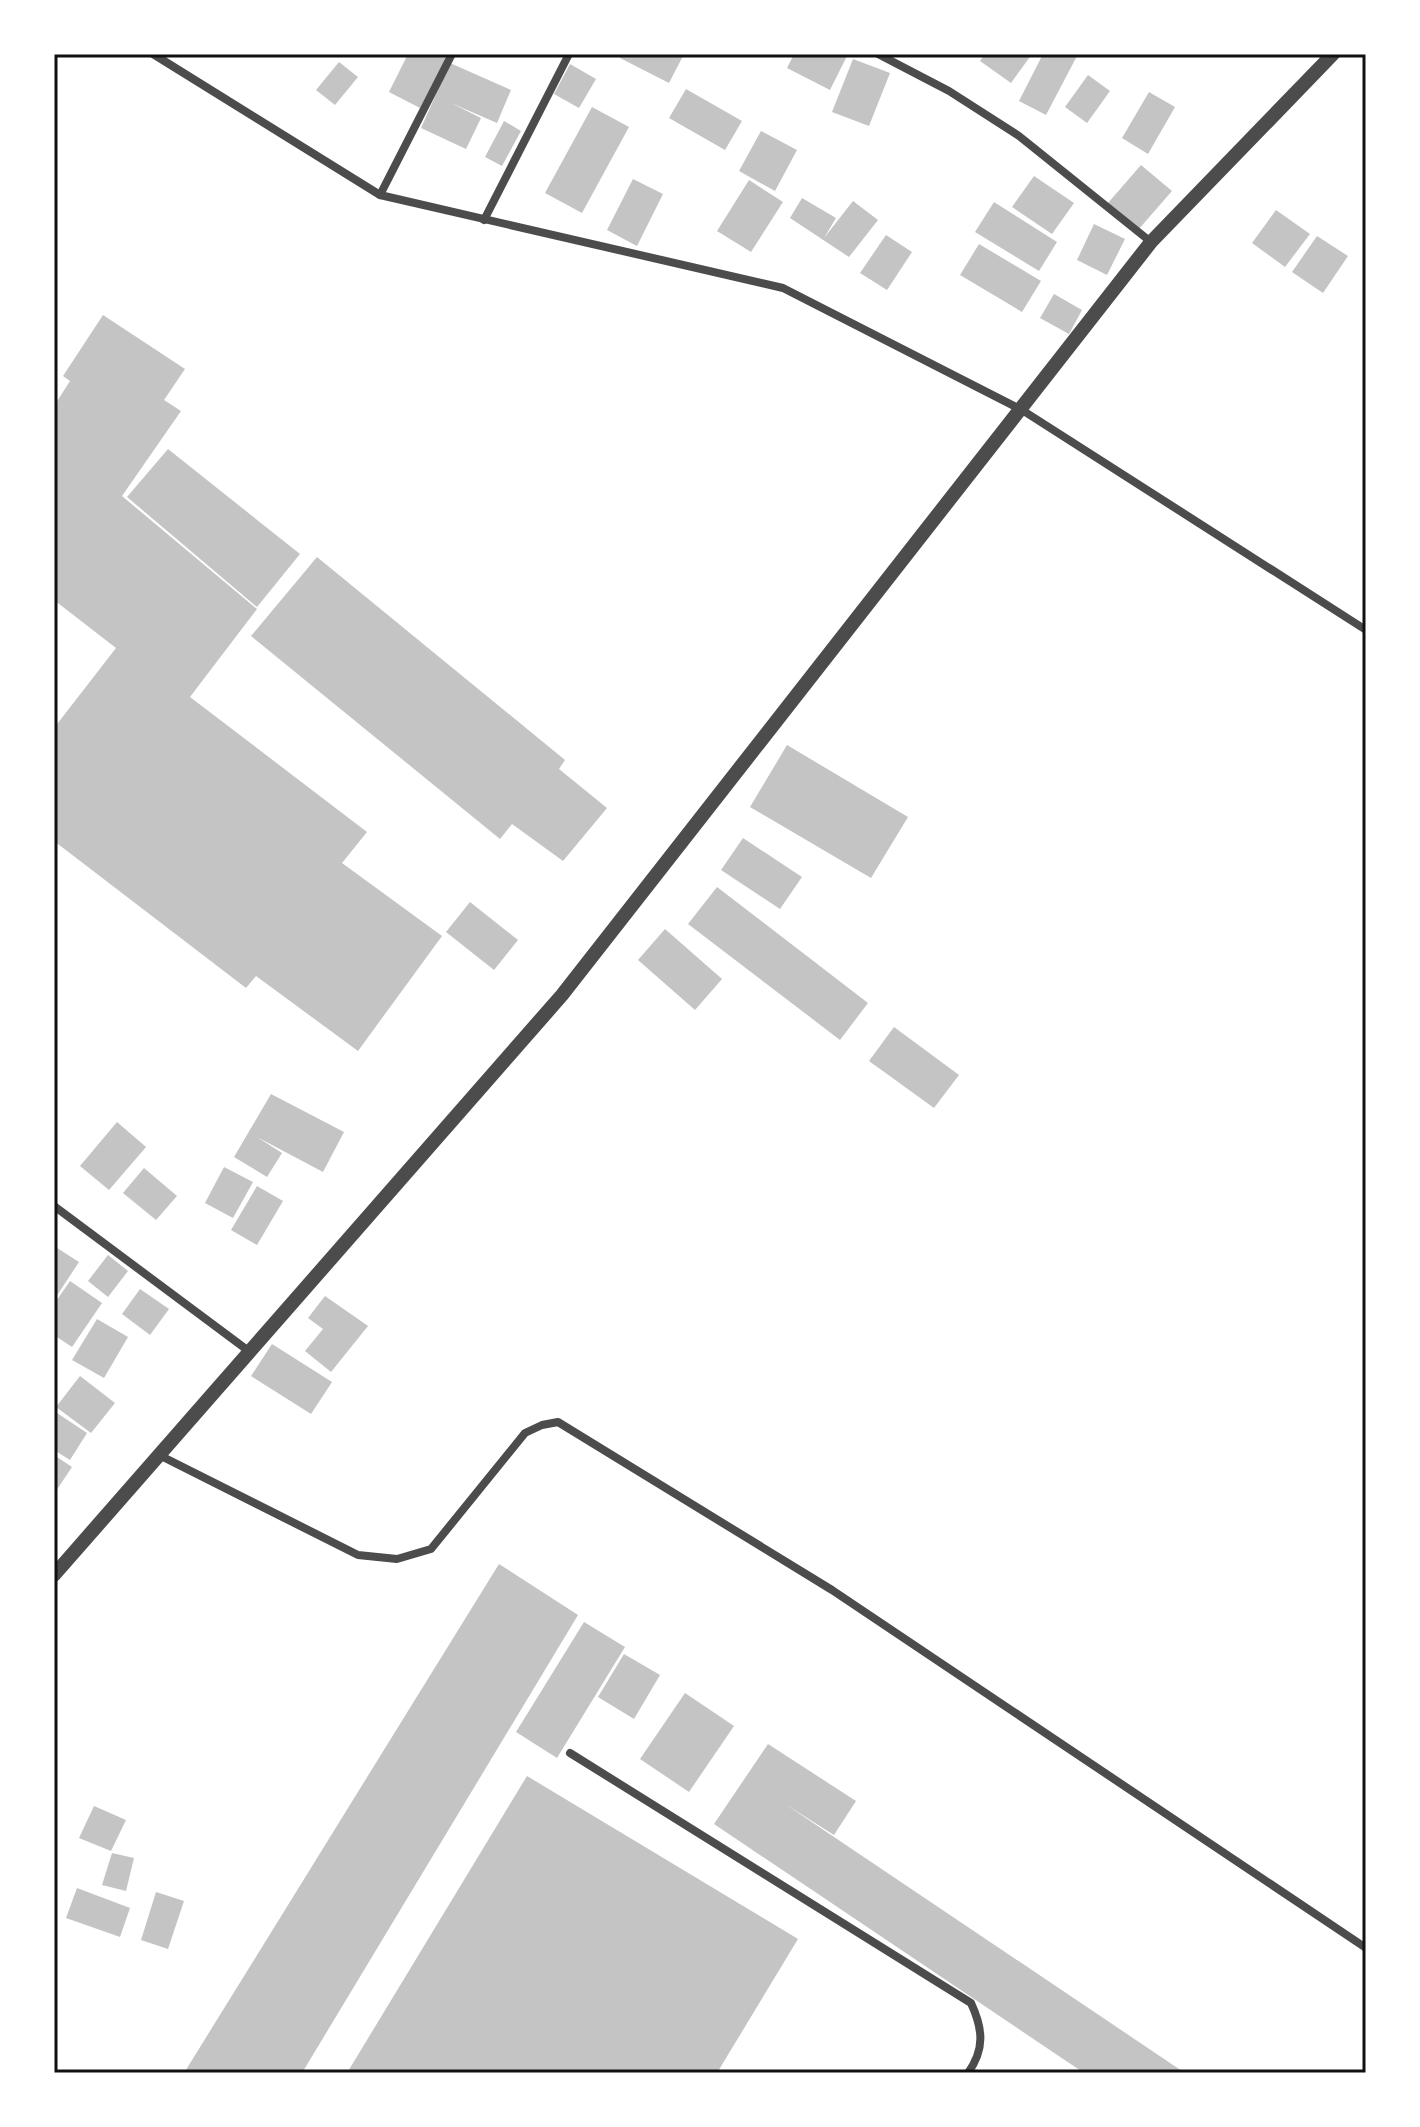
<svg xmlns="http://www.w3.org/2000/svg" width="1420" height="2127" viewBox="0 0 1420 2127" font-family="Karla,sans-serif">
  <rect width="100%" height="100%" fill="#fff"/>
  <g fill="#c4c4c4">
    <path d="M 408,54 L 438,54 L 446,58 L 420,108 L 389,92 Z"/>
    <path d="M 622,54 L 684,54 L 669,83 L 620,58 Z"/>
    <path d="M 794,54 L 848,54 L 830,90 L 787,68 Z"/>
    <path d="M 985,54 L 1032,54 L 1011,83 L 980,61 Z"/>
    <path d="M 1043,54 L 1077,56 L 1046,115 L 1019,101 Z"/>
    <path d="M 853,59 L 890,73 L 869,126 L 832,112 Z"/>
    <path d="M 339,62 L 358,77 L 335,105 L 316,90 Z"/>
    <path d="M 450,63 L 511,90 L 497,123 L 451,103 L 481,118 L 466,149 L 421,128 Z"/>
    <path d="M 570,64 L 596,79 L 579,108 L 554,94 Z"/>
    <path d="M 1088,75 L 1110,91 L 1087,123 L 1065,107 Z"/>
    <path d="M 686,89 L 742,121 L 725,150 L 669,118 Z"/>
    <path d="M 1149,92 L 1175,107 L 1148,154 L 1122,138 Z"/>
    <path d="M 592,107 L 629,127 L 582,213 L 545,193 Z"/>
    <path d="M 504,121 L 521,131 L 502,166 L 485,157 Z"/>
    <path d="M 761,131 L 797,150 L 775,191 L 739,171 Z"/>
    <path d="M 1141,165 L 1172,191 L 1138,230 L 1108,203 Z"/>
    <path d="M 1034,176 L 1074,203 L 1052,234 L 1012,207 Z"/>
    <path d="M 633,179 L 663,194 L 637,246 L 607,230 Z"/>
    <path d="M 749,180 L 783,202 L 751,252 L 717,231 Z"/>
    <path d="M 802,198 L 836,218 L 824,238 L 853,201 L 878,220 L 849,257 L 790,218 Z"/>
    <path d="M 994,202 L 1057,242 L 1039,271 L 975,232 Z"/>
    <path d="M 1276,210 L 1310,234 L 1285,267 L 1252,243 Z"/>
    <path d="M 1094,224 L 1125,239 L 1107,275 L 1077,260 Z"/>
    <path d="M 886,235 L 912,252 L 887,290 L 860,273 Z"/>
    <path d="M 1317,236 L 1348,256 L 1323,293 L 1292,272 Z"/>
    <path d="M 979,244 L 1041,281 L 1022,312 L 960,275 Z"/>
    <path d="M 1054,294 L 1082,310 L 1069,334 L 1040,318 Z"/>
    <path d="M 103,315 L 185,369 L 164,400 L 181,411 L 122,496 L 257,609 L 190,697 L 367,832 L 342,863 L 442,936 L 358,1051 L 256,976 L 246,988 L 54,841 L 54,728 L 116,648 L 54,600 L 54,406 L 70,381 L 63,376 Z"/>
    <path d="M 168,449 L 300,554 L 257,607 L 127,497 Z"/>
    <path d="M 317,557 L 565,760 L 559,769 L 607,808 L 563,861 L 512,824 L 500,839 L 251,636 Z"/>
    <path d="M 787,745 L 908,817 L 871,878 L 750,807 Z"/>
    <path d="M 743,838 L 802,877 L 780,909 L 721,870 Z"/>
    <path d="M 717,887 L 868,1003 L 840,1040 L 688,924 Z"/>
    <path d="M 470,902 L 518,940 L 494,970 L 446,932 Z"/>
    <path d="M 665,929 L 722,979 L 695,1010 L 638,960 Z"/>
    <path d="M 894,1027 L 959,1075 L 934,1108 L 869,1061 Z"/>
    <path d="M 271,1094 L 344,1132 L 323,1172 L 257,1137 L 282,1153 L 267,1177 L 234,1157 Z"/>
    <path d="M 117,1122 L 146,1147 L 109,1190 L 80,1166 Z"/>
    <path d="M 224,1167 L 253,1182 L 233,1218 L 205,1203 Z"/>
    <path d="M 144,1168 L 177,1196 L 156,1220 L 123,1193 Z"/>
    <path d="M 257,1186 L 283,1201 L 257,1245 L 231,1230 Z"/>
    <path d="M 54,1246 L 79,1262 L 54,1300 Z"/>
    <path d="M 108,1255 L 128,1271 L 108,1297 L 88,1281 Z"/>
    <path d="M 70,1281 L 102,1303 L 72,1347 L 54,1335 L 54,1304 Z"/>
    <path d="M 140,1289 L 169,1309 L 150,1335 L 122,1314 Z"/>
    <path d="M 325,1296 L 368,1326 L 331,1372 L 305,1351 L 323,1329 L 308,1318 Z"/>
    <path d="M 97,1319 L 128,1337 L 104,1378 L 72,1360 Z"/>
    <path d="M 272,1344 L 332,1382 L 311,1414 L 251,1376 Z"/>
    <path d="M 80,1376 L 115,1403 L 91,1433 L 56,1407 Z"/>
    <path d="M 54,1411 L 87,1433 L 70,1460 L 54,1450 Z"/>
    <path d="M 54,1455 L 72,1467 L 54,1494 Z"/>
    <path d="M 499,1564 L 578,1615 L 302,2073 L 184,2073 Z"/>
    <path d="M 584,1622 L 625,1647 L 557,1758 L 516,1732 Z"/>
    <path d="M 624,1654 L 660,1675 L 634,1719 L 598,1697 Z"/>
    <path d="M 685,1693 L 734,1726 L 689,1792 L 640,1759 Z"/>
    <path d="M 768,1744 L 856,1801 L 834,1835 L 785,1804 L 1185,2073 L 1084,2073 L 714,1824 Z"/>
    <path d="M 527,1776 L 798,1939 L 717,2073 L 347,2073 Z"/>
    <path d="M 94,1806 L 126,1820 L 111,1851 L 79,1838 Z"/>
    <path d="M 112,1853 L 134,1858 L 126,1891 L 102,1885 Z"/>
    <path d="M 77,1888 L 130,1908 L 120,1937 L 66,1918 Z"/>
    <path d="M 156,1892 L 184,1901 L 168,1949 L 141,1940 Z"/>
  </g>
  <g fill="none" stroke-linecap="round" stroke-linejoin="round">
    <g stroke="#4c4c4c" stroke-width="8">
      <path d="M 153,54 L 380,195 L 783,288 L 1022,410 L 1366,630"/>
      <path d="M 878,54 L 949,91 L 1019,136 L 1151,242"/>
      <path d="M 380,195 L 452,54"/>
      <path d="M 484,220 L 569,54"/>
      <path d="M 54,1206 L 250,1352"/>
      <path d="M 159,1455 L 358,1555 L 397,1559 L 431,1549 L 525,1433 L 542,1425 L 558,1422 L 832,1590 L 1366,1948"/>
      <path d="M 570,1753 L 971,2003 C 983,2029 985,2049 968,2073"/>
    </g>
    <path stroke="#4c4c4c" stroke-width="14" d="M 54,1575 L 562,995 L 1151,242 L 1333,54"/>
  </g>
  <rect width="1420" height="2127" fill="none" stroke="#ffffff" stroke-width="112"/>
  <rect x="56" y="56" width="1308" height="2015" fill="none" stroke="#111" stroke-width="3"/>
</svg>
